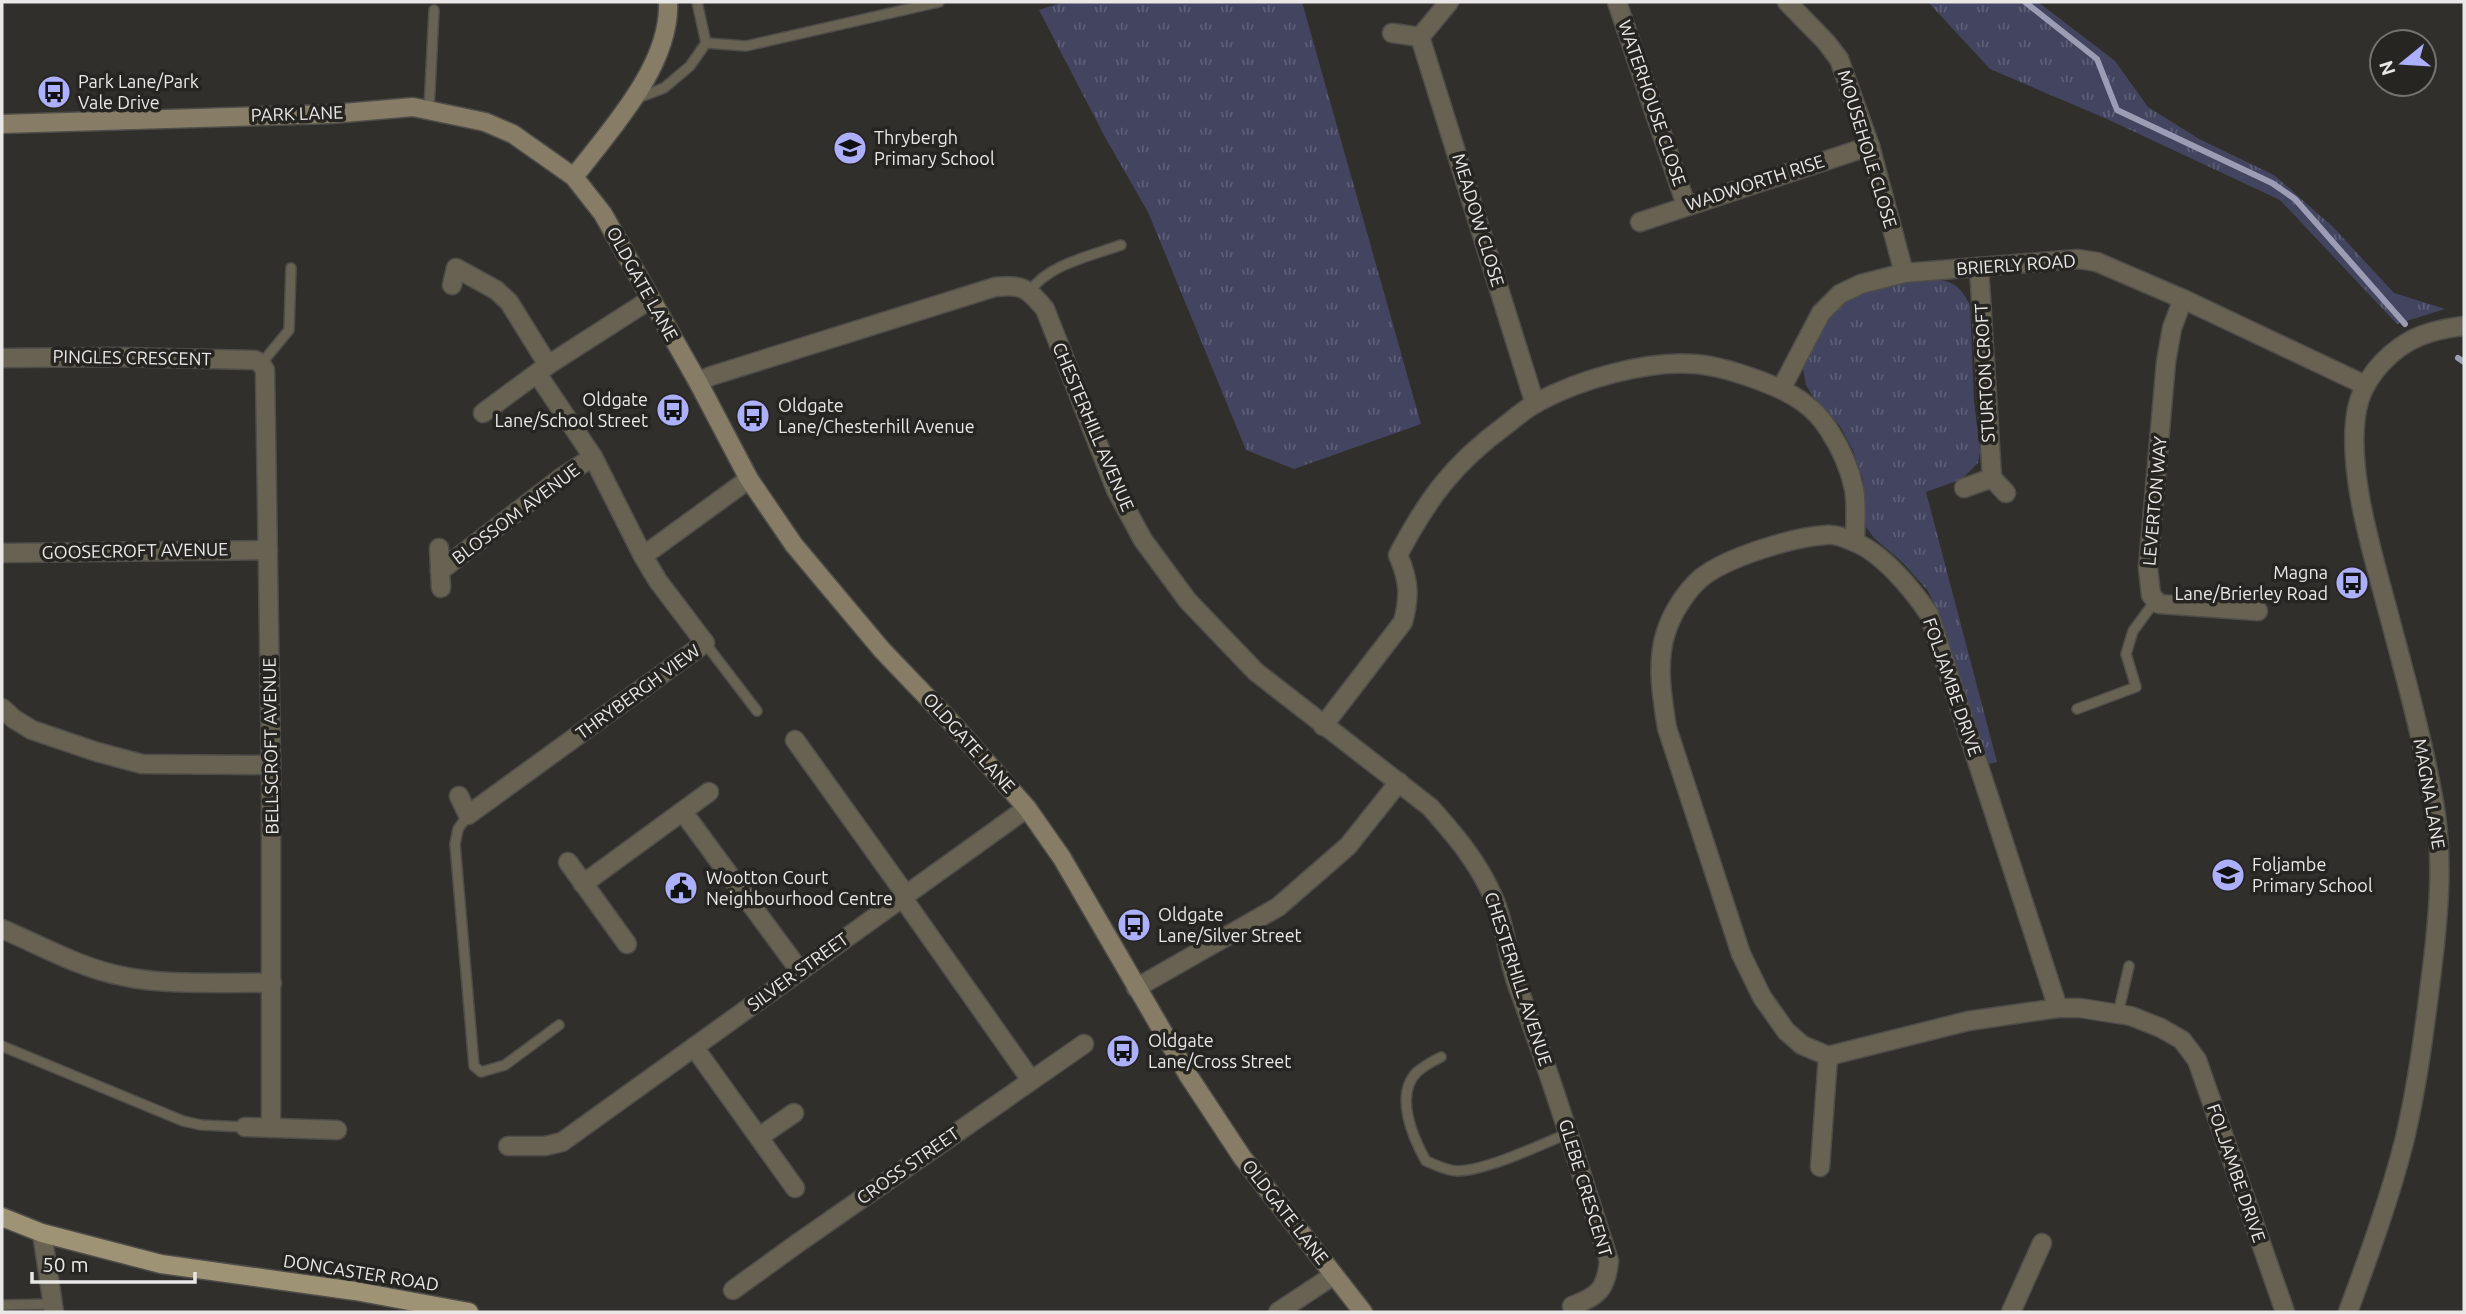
<svg xmlns="http://www.w3.org/2000/svg" width="2466" height="1314" viewBox="0 0 2466 1314" font-family="Ubuntu,sans-serif">
  <defs>
    <pattern id="grass-tufts" width="24" height="20" patternUnits="userSpaceOnUse" patternTransform="scale(1.75)"><rect width="24" height="20" fill="#434460"/><path d="M3 7l-1-3M5 7V3M7 7l1-3M15 17l-1-3M17 17v-4M19 17l1-3" fill="none" stroke="#5e5f77"/></pattern>
  </defs>
  <rect width="100%" height="100%" fill="#302f2c"/>
  <g fill="url(#grass-tufts)">
    <path d="M 1063,2 L 1302,2 L 1421,424 L 1294,469 L 1246,450 L 1148,212 L 1106,139 L 1039,10 Z"/>
    <path d="M 1928,2 L 2038,2 L 2115,61 L 2148,107 L 2199,139 L 2274,175 L 2333,227 L 2394,293 L 2445,309 L 2397,324 L 2280,200 L 2107,119 L 1990,69 Z"/>
    <path d="M 1928,279 C 1952,280 1959,284 1970,305 L 1974,402 L 1980,451 L 1978,463 L 1962,479 L 1926,492 L 1997,762 L 1989,764 L 1986,761 L 1940,616 L 1928,591 L 1903,563 L 1874,538 L 1866,527 L 1863,480 L 1853,450 L 1840,426 L 1813,397 L 1806,385 L 1803,369 L 1808,351 L 1826,322 L 1849,299 L 1876,286 Z"/>
  </g>
  <g fill="none" stroke-linecap="round" stroke-linejoin="round">
    <g stroke="#9c9db5" stroke-width="6">
      <path d="M 2025,2 L 2097,59 L 2117,110 L 2272,183 L 2295,199 L 2405,324"/>
      <path d="M 2458,358 L 2464,362"/>
    </g>
    <defs>
      <g id="lane">
        <path d="M 706,43 L 746,46 L 939,2"/>
        <path d="M 637,98 L 664,88 L 690,66 L 706,43 L 697,2"/>
        <path d="M 429,110 L 434,10"/>
        <path d="M 1030,291 C 1049,264 1091,256 1121,245"/>
        <path d="M 261,364 L 289,330 L 291,268"/>
        <path d="M 705,643 L 757,711"/>
        <path d="M 2077,709 L 2136,687 L 2126,654 L 2133,631 L 2155,601"/>
        <path d="M 468,815 L 458,829 L 455,844 L 474,1066 L 481,1072 L 505,1065 L 559,1025"/>
        <path d="M 2118,1014 L 2129,966"/>
        <path d="M 2,1046 L 183,1121 L 201,1125 L 245,1127"/>
        <path d="M 1441,1057 C 1433,1061 1424,1066 1417,1072 C 1394,1095 1413,1138 1426,1161 C 1436,1165 1447,1171 1458,1171 C 1488,1170 1540,1145 1569,1133"/>
        <path d="M 2,1305 L 53,1304"/>
      </g>
      <g id="street">
        <path d="M 1617,2 L 1686,205"/>
        <path d="M 1787,2 L 1826,42 L 1839,59 L 1870,146 L 1904,273"/>
        <path d="M 1392,33 L 1420,37 L 1449,2"/>
        <path d="M 1420,37 L 1535,404"/>
        <path d="M 1640,222 L 1870,146"/>
        <path d="M 1979,267 L 1992,478"/>
        <path d="M 452,285 L 456,268 L 496,290 L 509,302 L 548,365"/>
        <path d="M 2183,299 L 2172,328 L 2166,362 L 2148,568 L 2151,595 L 2159,604 L 2258,611"/>
        <path d="M 2,358 L 118,357 L 255,360 L 261,364 L 265,370 L 271,765 L 271,1128"/>
        <path d="M 698,382 L 711,376 L 995,287 C 1023,284 1027,288 1045,309 L 1116,490 L 1143,540 L 1188,601 L 1256,672 L 1430,807 C 1455,835 1479,863 1494,899 C 1506,926 1507,958 1518,987 C 1551,1077 1580,1169 1609,1261 C 1606,1290 1598,1296 1572,1306"/>
        <path d="M 1781,389 L 1821,313 L 1840,294 L 1861,284 L 1904,273 L 2078,259 L 2097,262 L 2183,299 L 2365,385"/>
        <path d="M 483,413 L 548,365 L 651,299"/>
        <path d="M 1964,488 L 1992,478 L 2006,493"/>
        <path d="M 439,548 L 441,588"/>
        <path d="M 2,553 L 268,550"/>
        <path d="M 643,556 L 749,479"/>
        <path d="M 440,571 L 562,477 L 593,457"/>
        <path d="M 2,708 L 14,719 L 32,730 L 97,752 L 142,764 L 271,765"/>
        <path d="M 1323,726 L 1403,622 C 1410,596 1409,580 1398,555 C 1428,498 1454,463 1506,425 C 1515,418 1525,409 1536,403 C 1578,380 1646,360 1695,364 C 1720,366 1743,374 1766,383 C 1792,393 1814,406 1829,430 C 1840,447 1850,469 1854,489 C 1857,505 1855,525 1855,542"/>
        <path d="M 795,740 L 906,895"/>
        <path d="M 459,796 L 468,815 L 705,643 L 658,581 L 643,556 L 593,457 L 538,375"/>
        <path d="M 683,812 L 800,971"/>
        <path d="M 568,862 L 627,944"/>
        <path d="M 583,884 L 709,792"/>
        <path d="M 902,897 L 1031,1080"/>
        <path d="M 2,929 C 40,945 80,968 122,976 C 165,986 227,982 272,983"/>
        <path d="M 1136,988 L 1278,907 L 1348,846 L 1399,782"/>
        <path d="M 2058,1008 L 1929,614 C 1912,589 1882,552 1852,541 C 1845,538 1834,534 1826,535 C 1793,537 1727,557 1701,578 C 1686,591 1672,613 1666,632 C 1656,662 1662,697 1667,728 L 1741,954 L 1762,997 L 1786,1031 L 1802,1045 L 1828,1056 L 1968,1021 L 2058,1008 L 2080,1008 L 2131,1016 L 2161,1028 L 2182,1040 L 2197,1060 L 2285,1312"/>
        <path d="M 694,1047 L 795,1188"/>
        <path d="M 245,1127 L 337,1130"/>
        <path d="M 759,1137 L 794,1113"/>
        <path d="M 508,1146 L 545,1146 L 562,1142 L 1027,808"/>
        <path d="M 1820,1167 L 1828,1056"/>
        <path d="M 42,1233 L 54,1312"/>
        <path d="M 733,1290 L 798,1243 L 1084,1044"/>
        <path d="M 1278,1312 L 1334,1275"/>
        <path d="M 2011,1312 L 2042,1243"/>
        <path d="M 2348,1312 C 2369,1255 2390,1198 2405,1138 C 2418,1082 2425,1026 2432,969 C 2439,912 2444,854 2433,797 C 2421,732 2403,668 2386,604 C 2371,548 2346,467 2357,409 C 2362,382 2384,356 2408,342 C 2423,333 2446,328 2464,326"/>
      </g>
      <g id="secondary">
        <path d="M 2,124 L 332,114 L 413,107 L 485,122 L 513,134 L 574,177 L 603,214 L 698,382 L 749,479 L 794,545 L 882,650 L 950,721 L 1027,808 L 1062,858 L 1188,1075 L 1242,1157 L 1363,1312"/>
        <path d="M 574,177 C 610,130 671,65 668,2"/>
      </g>
      <path id="primary" d="M 2,1217 L 42,1233 L 161,1264 L 355,1291 L 469,1312"/>
    </defs>
    <use href="#lane" stroke="#4e4d4a" stroke-width="12"/>
    <use href="#street" stroke="#4e4d4a" stroke-width="21"/>
    <use href="#secondary" stroke="#4e4d4a" stroke-width="21"/>
    <use href="#primary" stroke="#4e4d4a" stroke-width="21"/>
    <use href="#lane" stroke="#686253" stroke-width="9"/>
    <use href="#street" stroke="#686253" stroke-width="18"/>
    <use href="#secondary" stroke="#877d66" stroke-width="18"/>
    <use href="#primary" stroke="#9f9375" stroke-width="18"/>
  </g>
  <defs>
    <symbol id="bus-disc" viewBox="-11 -11 22 22"><circle r="9.5" fill="#acaffb" stroke="#262522"/><path d="M-5-6H5V4H4V6H2V4H-2V6H-4V4H-5ZM-3.5-4V0h7V-4ZM-3.5 1.2v1.5H-2V1.2ZM2 1.2v1.5H3.5V1.2Z" fill="#111"/></symbol>
    <symbol id="school-disc" viewBox="-11 -11 22 22"><circle r="9.5" fill="#acaffb" stroke="#262522"/><path d="M0-5L7-2L0 1L-7-2ZM-4 1L0 2.5L4 1V4Q0 6-4 4Z" fill="#111"/></symbol>
    <symbol id="civic-disc" viewBox="-11 -11 22 22"><circle r="9.5" fill="#acaffb" stroke="#262522"/><path d="M-.6-6.5H3V-4.5H.6V-3L4-1V1h2V6H-6V1h2V-1L-.6-3ZM-1.2 2.5V6h2.4V2.5Z" fill="#111"/></symbol>
  </defs>
  <g fill-rule="evenodd">
    <use href="#bus-disc" x="35" y="73" width="38" height="38"/>
    <use href="#school-disc" x="831" y="129" width="38" height="38"/>
    <use href="#bus-disc" x="654" y="391" width="38" height="38"/>
    <use href="#bus-disc" x="734" y="397" width="38" height="38"/>
    <use href="#bus-disc" x="2333" y="564" width="38" height="38"/>
    <use href="#school-disc" x="2209" y="856" width="38" height="38"/>
    <use href="#civic-disc" x="662" y="869" width="38" height="38"/>
    <use href="#bus-disc" x="1115" y="906" width="38" height="38"/>
    <use href="#bus-disc" x="1104" y="1032" width="38" height="38"/>
  </g>
  <g text-anchor="middle" stroke-width="7" stroke-linejoin="round" paint-order="stroke">
    <g font-size="18" fill="#e9e8e6" stroke="#262522" text-anchor="start">
      <text x="78" y="88">Park Lane/Park<tspan x="78" dy="21">Vale Drive</tspan></text>
      <text x="874" y="144">Thrybergh<tspan x="874" dy="21">Primary School</tspan></text>
      <text x="648" y="406" text-anchor="end">Oldgate<tspan x="648" dy="21">Lane/School Street</tspan></text>
      <text x="778" y="412">Oldgate<tspan x="778" dy="21">Lane/Chesterhill Avenue</tspan></text>
      <text x="2328" y="579" text-anchor="end">Magna<tspan x="2328" dy="21">Lane/Brierley Road</tspan></text>
      <text x="2252" y="871">Foljambe<tspan x="2252" dy="21">Primary School</tspan></text>
      <text x="706" y="884">Wootton Court<tspan x="706" dy="21">Neighbourhood Centre</tspan></text>
      <text x="1158" y="921">Oldgate<tspan x="1158" dy="21">Lane/Silver Street</tspan></text>
      <text x="1148" y="1047">Oldgate<tspan x="1148" dy="21">Lane/Cross Street</tspan></text>
    </g>
    <g font-size="18" fill="#e9e8e6" stroke="#262522">
      <text transform="translate(1652 103) rotate(71)" y="6">WATERHOUSE CLOSE</text>
      <text transform="translate(297 114) rotate(-2)" y="6">PARK LANE</text>
      <text transform="translate(1867 149) rotate(73)" y="6">MOUSEHOLE CLOSE</text>
      <text transform="translate(1755 183) rotate(-18)" y="6">WADWORTH RISE</text>
      <text transform="translate(1478 220) rotate(73)" y="6">MEADOW CLOSE</text>
      <text transform="translate(2016 265) rotate(-4)" y="6">BRIERLY ROAD</text>
      <text transform="translate(642 284) rotate(61)" y="6">OLDGATE LANE</text>
      <text transform="translate(132 358) rotate(1)" y="6">PINGLES CRESCENT</text>
      <text transform="translate(1985 373) rotate(-93)" y="6">STURTON CROFT</text>
      <text transform="translate(1093 427) rotate(67)" y="6">CHESTERHILL AVENUE</text>
      <text transform="translate(2155 501) rotate(-85)" y="6">LEVERTON WAY</text>
      <text transform="translate(516 514) rotate(-37)" y="6">BLOSSOM AVENUE</text>
      <text transform="translate(135 551) rotate(-1)" y="6">GOOSECROFT AVENUE</text>
      <text transform="translate(1952 687) rotate(71)" y="6">FOLJAMBE DRIVE</text>
      <text transform="translate(638 692) rotate(-36)" y="6">THRYBERGH VIEW</text>
      <text transform="translate(969 743) rotate(48)" y="6">OLDGATE LANE</text>
      <text transform="translate(271 746) rotate(-91)" y="6">BELLSCROFT AVENUE</text>
      <text transform="translate(2429 794) rotate(80)" y="6">MAGNA LANE</text>
      <text transform="translate(798 972) rotate(-36)" y="6">SILVER STREET</text>
      <text transform="translate(1518 979) rotate(72)" y="6">CHESTERHILL AVENUE</text>
      <text transform="translate(908 1166) rotate(-35)" y="6">CROSS STREET</text>
      <text transform="translate(2236 1173) rotate(71)" y="6">FOLJAMBE DRIVE</text>
      <text transform="translate(1585 1188) rotate(73)" y="6">GLEBE CRESCENT</text>
      <text transform="translate(1285 1212) rotate(52)" y="6">OLDGATE LANE</text>
      <text transform="translate(361 1273) rotate(9)" y="6">DONCASTER ROAD</text>
    </g>
  </g>
  <rect width="2466" height="1314" fill="none" stroke="#e9e8e6" stroke-width="7"/>
  <g transform="translate(2403 63) rotate(252)"><circle r="33" fill="#262522" stroke="#747370" stroke-width="2"/>
  <path d="M0-5L12 26L0 18L-12 26Z" fill="#acaffb"/>
  <text y="-10" font-size="19" font-weight="bold" text-anchor="middle" fill="#e9e8e6">N</text>
  </g>
  <path d="M32 1272v10h163v-10" fill="none" stroke="#e9e8e6" stroke-width="3.5"/>
  <text x="42" y="1272" font-size="21" fill="#e9e8e6" stroke="#262522" stroke-width="5" paint-order="stroke">50 m</text>
</svg>
